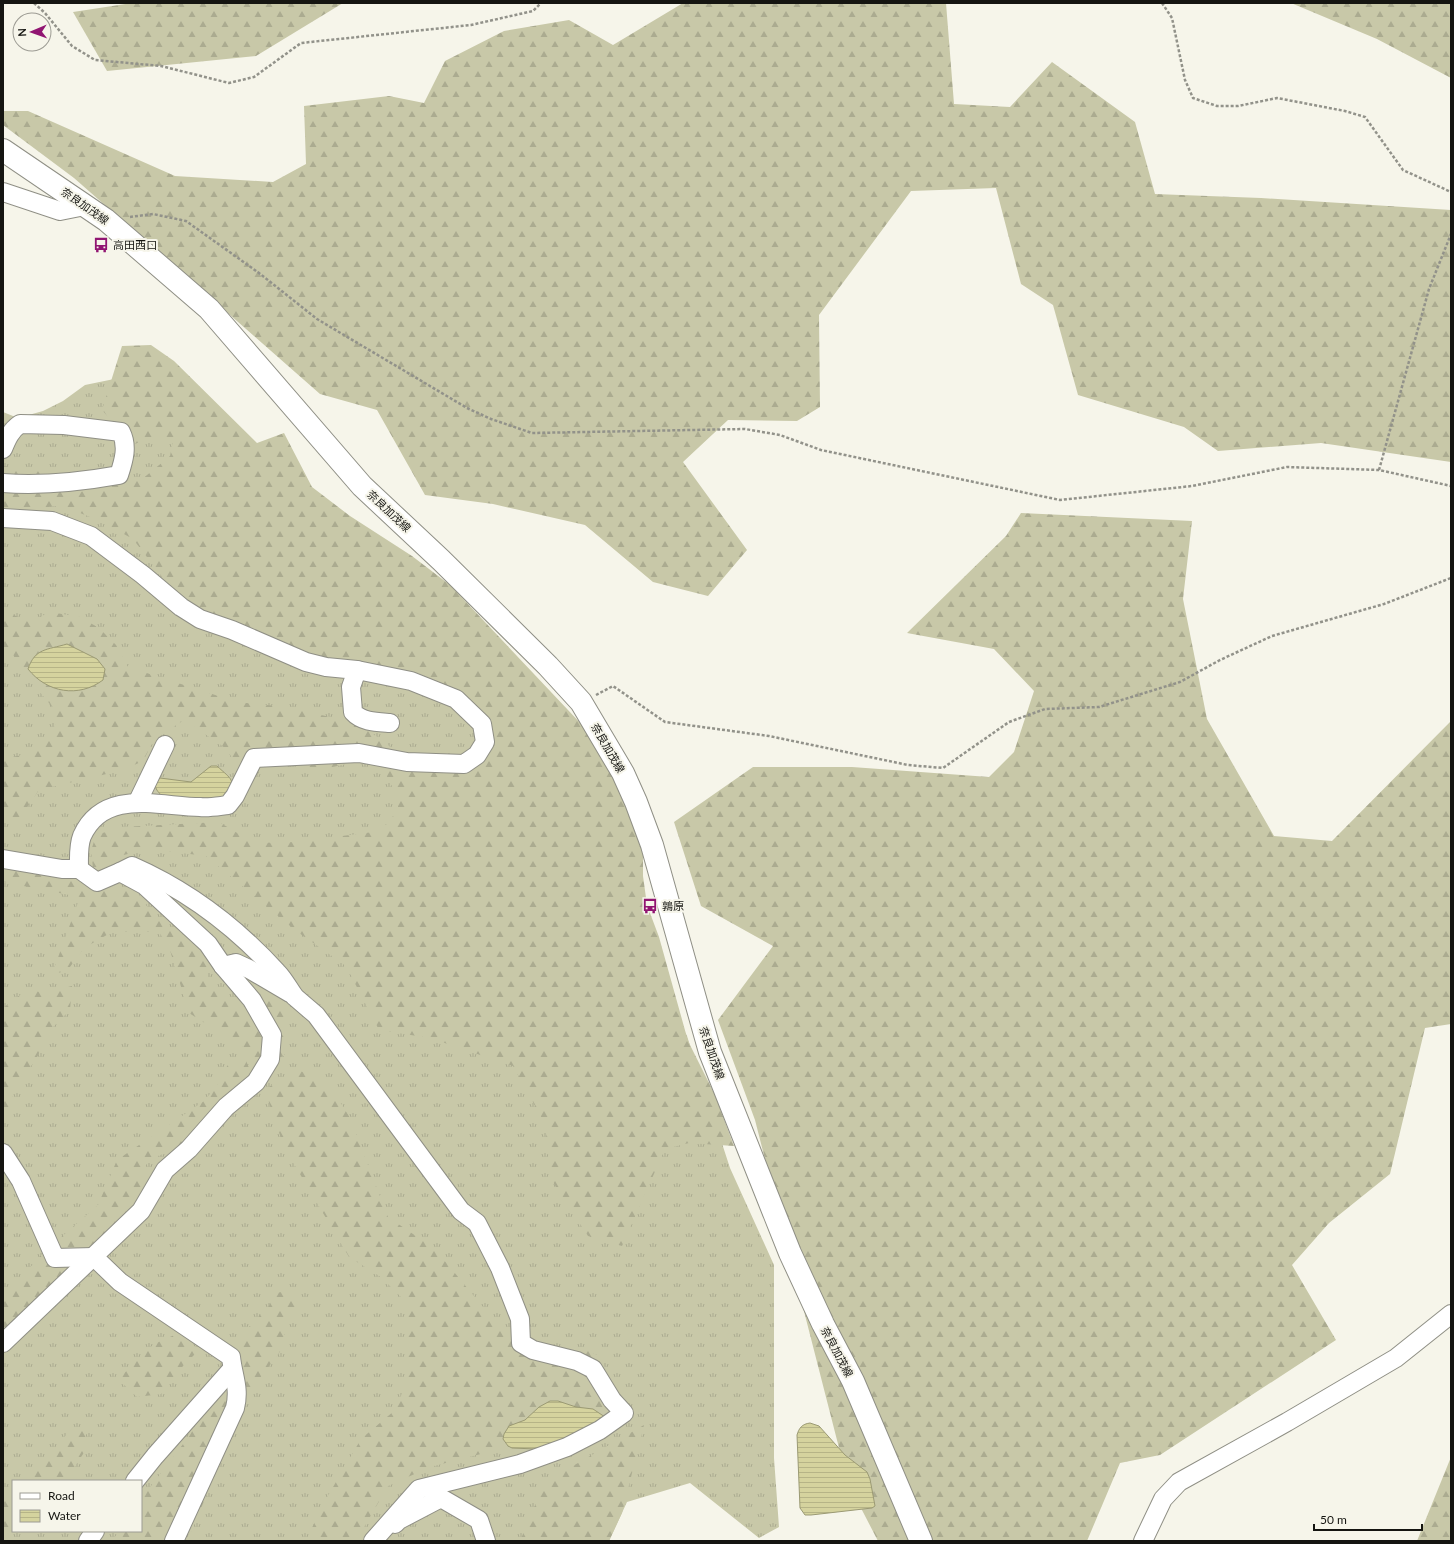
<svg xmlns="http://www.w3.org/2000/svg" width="1454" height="1544" viewBox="0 0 1454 1544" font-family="Lato,'Noto Sans JP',sans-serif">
  <defs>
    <pattern id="grass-tufts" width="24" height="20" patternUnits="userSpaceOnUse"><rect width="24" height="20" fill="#c8c8a8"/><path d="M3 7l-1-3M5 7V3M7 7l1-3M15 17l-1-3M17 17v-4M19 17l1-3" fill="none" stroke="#abab90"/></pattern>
    <pattern id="forest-firs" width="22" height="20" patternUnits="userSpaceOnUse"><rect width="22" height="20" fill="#c8c8a8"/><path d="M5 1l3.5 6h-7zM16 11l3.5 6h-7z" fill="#abab90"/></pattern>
    <pattern id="water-rules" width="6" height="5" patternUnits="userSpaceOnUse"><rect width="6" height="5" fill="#d5d39e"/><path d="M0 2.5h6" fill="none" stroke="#b6b487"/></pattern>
  </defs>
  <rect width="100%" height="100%" fill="#f6f5ea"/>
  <path fill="url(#grass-tufts)" fill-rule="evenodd" d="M 119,378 L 505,709 L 687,1036 L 730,1168 L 774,1265 L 774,1458 L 779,1527 L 759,1538 L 690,1483 L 627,1502 L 609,1541 L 3,1541 L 3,412 L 18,418 L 43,411 L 63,401 L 85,385 ZM 13,1481 L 141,1481 L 141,1531 L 13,1531 Z"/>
  <g fill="url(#forest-firs)">
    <path d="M 132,3 L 343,3 L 256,56 L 107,71 L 73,12 Z"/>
    <path d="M 683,3 L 946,3 L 954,104 L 1010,107 L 1052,62 L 1135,122 L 1155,194 L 1261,198 L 1451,210 L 1451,462 L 1321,443 L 1218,451 L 1184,427 L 1078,395 L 1053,305 L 1021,284 L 996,188 L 911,191 L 819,315 L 820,407 L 797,421 L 728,420 L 683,462 L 747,550 L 708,596 L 653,582 L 585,525 L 493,504 L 425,495 L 377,410 L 320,394 L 74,178 L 3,125 L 3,111 L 28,111 L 175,176 L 273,182 L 306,164 L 304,106 L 389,96 L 424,103 L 445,61 L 504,31 L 569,20 L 613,45 Z"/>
    <path d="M 1291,3 L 1451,3 L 1451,78 L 1377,39 Z"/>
    <path d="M 151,345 L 174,361 L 257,443 L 284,433 L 312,487 L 350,516 L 412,556 L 450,585 L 585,728 L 617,779 L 643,850 L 643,876 L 647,905 L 659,937 L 688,1041 L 715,1095 L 734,1146 L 689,1143 L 665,1149 L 622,1246 L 588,1236 L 551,1179 L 545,1124 L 513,1066 L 430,1038 L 379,1030 L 346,966 L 295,930 L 206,856 L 150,849 L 119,856 L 103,870 L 93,868 L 91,851 L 96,835 L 122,827 L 219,822 L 254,843 L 295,842 L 381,831 L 398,810 L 398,798 L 381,765 L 360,761 L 328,768 L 292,766 L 255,774 L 234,762 L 227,749 L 184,720 L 154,740 L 143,761 L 123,770 L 39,790 L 18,820 L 3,820 L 3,759 L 22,755 L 50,738 L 56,722 L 54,709 L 24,673 L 12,653 L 3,647 L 3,610 L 29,622 L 50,612 L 80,617 L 99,628 L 116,645 L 128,667 L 237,702 L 286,707 L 330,717 L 362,727 L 385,742 L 411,768 L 462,772 L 489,726 L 481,706 L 457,693 L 327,661 L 255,636 L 181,601 L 133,539 L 102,522 L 73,510 L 55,506 L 29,510 L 3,508 L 3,466 L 50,473 L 79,492 L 141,480 L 170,456 L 173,441 L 150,437 L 133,445 L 102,410 L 122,346 Z"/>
    <path d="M 1021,513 L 1192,521 L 1183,599 L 1207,719 L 1274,836 L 1332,841 L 1451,721 L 1451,1024 L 1425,1028 L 1390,1174 L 1329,1223 L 1292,1265 L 1336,1340 L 1160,1455 L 1120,1463 L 1087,1541 L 878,1541 L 848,1483 L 755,1120 L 718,1020 L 773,946 L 701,906 L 674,822 L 753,767 L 852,767 L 989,777 L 1014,752 L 1034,691 L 994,649 L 907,633 L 1006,536 Z"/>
    <path d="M 3,850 L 60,858 L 69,877 L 98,888 L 136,890 L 152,914 L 172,931 L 188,936 L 206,957 L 208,977 L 226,996 L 247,1005 L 275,998 L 286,1011 L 284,1056 L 258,1063 L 249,1051 L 189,1013 L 169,947 L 159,932 L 112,932 L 84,948 L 67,971 L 52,974 L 80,897 L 3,882 Z"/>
    <path d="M 72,986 L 70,1010 L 53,1027 L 36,1059 L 15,1089 L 3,1125 L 3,1008 L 28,989 L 44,993 Z"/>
    <path d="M 232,1057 L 245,1058 L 249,1068 L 247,1081 L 187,1143 L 147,1161 L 143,1179 L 144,1192 L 135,1209 L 3,1334 L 3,1297 L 43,1253 L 98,1205 L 117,1160 L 204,1101 L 216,1087 Z"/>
    <path d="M 300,1071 L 325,1079 L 349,1116 L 388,1217 L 435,1249 L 511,1341 L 545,1357 L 586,1350 L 602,1357 L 607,1378 L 605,1416 L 559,1434 L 430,1467 L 388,1486 L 356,1541 L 306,1541 L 322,1506 L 361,1439 L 394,1411 L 405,1387 L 405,1301 L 381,1277 L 349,1257 L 284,1147 L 265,1091 L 278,1079 Z"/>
    <path d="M 297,1290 L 299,1305 L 283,1319 L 285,1345 L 251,1390 L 191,1532 L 175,1541 L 112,1541 L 119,1531 L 141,1531 L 141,1499 L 190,1435 L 227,1367 L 233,1347 L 244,1342 L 248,1328 L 269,1306 L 274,1293 Z"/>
    <path d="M 179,1333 L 199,1350 L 183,1366 L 161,1394 L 137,1397 L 118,1379 L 154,1344 Z"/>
    <path d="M 644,1425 L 622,1513 L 609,1541 L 520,1541 L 545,1482 Z"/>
    <path d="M 72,1428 L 86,1432 L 85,1451 L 66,1480 L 17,1481 L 35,1473 Z"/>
    <path d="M 1451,1457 L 1451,1541 L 1417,1541 Z"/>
    <path d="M 13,1483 L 13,1518 L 6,1541 L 3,1541 L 3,1490 Z"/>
  </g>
  <g fill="url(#water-rules)" stroke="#9b9a74">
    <path d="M 67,644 L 97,659 L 105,669 L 103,680 C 79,698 47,693 28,669 C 35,648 47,650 67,644 Z"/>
    <path d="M 211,766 L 217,766 C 232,780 236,779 228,799 L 163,797 C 157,791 151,785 160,778 L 191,782 Z"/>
    <path d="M 550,1401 L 558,1401 L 576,1407 L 593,1409 L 605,1417 L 601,1426 L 536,1449 L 512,1448 L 508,1446 L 503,1439 L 504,1434 L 509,1426 L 525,1420 L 539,1407 Z"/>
    <path d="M 810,1423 L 819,1426 L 845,1455 L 867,1472 L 870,1479 L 875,1506 L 872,1508 L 811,1515 L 805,1515 L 800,1508 L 797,1435 C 799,1428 802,1424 810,1423 Z"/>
  </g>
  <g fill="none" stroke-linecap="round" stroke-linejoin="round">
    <defs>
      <g id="minor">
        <path d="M 3,192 L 60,211 L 85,206"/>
        <path d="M 3,449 C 7,439 11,430 20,424 L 64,425 L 121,432 C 128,446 124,460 119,475 C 80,482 42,486 3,483"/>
        <path d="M 3,518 L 52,521 L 91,536 L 143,575 L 181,607 L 200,619 L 232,630 L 306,662 L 326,667 L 357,670 L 351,687 L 353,712 C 362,722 376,722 390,723"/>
        <path d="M 138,801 L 165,745"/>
        <path d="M 3,859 L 62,869 L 79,869 L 97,882 L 120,872 L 144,885 L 208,944 L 223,966 L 252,1000 L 272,1035 L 270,1059 L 256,1082 L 226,1107 L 189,1149 L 165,1170 L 141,1211 L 3,1343"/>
        <path d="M 79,869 C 79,859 78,846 82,836 C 104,787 161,807 200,807 C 209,808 219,806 228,805 L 235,796 L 254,758 L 359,753 L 407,762 L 464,764 L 477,755 L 485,742 L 482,724 L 456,699 L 411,681 L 357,670"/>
        <path d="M 120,872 L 132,866 C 189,891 235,926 277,972 C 284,979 289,989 295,997 C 302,1003 309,1009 316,1015 L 461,1211 L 477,1223 L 500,1268 L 520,1319 L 521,1343 L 533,1350 L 577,1361 L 593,1369 L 612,1400 L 624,1413 L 600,1430 L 567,1447 L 520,1464 L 419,1489 L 373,1541"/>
        <path d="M 223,966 L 236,963 L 249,969 L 290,993"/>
        <path d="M 3,1153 L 21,1181 L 55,1258 L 94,1257 L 120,1282 L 231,1357 C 233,1376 240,1388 235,1408 L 174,1541"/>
        <path d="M 135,1481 L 155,1456 L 232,1369"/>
        <path d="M 395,1524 L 399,1520 L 441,1498 L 479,1520 L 486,1541"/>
        <path d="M 88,1541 L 95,1531"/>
        <path d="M 1143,1541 L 1163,1499 L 1179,1482 L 1287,1422 L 1396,1358 L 1451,1314"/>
      </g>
      <path id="major" d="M 3,150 L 106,220 L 209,309 L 362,486 L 441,560 L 548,666 L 581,702 L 623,773 L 636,802 L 652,845 L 710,1052 L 790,1253 L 823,1324 L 853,1381 L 921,1541"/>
    </defs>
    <use href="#minor" stroke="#8f8f85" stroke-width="20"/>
    <use href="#major" stroke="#8f8f85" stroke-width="24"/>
    <g stroke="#92928a" stroke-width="2.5" stroke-dasharray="3 2" stroke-linecap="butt">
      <path d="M 34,3 L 45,13 L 72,46 L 95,60 L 161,66 L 229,83 L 254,77 L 301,43 L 471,25 L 533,11 L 541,3"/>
      <path d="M 1162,3 L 1172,18 L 1185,80 L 1193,98 L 1217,106 L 1238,106 L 1277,98 L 1345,111 L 1365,117 L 1403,170 L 1451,192"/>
      <path d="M 130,217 L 153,214 L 186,221 L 259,273 L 317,319 L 467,408 L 491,419 L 532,433 L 745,429 L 780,435 L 821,450 L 1060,500 L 1192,486 L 1287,467 L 1379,470 L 1451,486"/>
      <path d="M 1379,470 L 1429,289 L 1451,234"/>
      <path d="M 596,695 L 613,686 L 665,722 L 769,736 L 908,765 L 943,768 L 1009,722 L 1045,709 L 1099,707 L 1180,682 L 1220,660 L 1272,636 L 1384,604 L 1451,578"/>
    </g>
    <use href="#minor" stroke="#fff" stroke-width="18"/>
    <use href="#major" stroke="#fff" stroke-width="22"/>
  </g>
  <defs>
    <symbol id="bus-bare" viewBox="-9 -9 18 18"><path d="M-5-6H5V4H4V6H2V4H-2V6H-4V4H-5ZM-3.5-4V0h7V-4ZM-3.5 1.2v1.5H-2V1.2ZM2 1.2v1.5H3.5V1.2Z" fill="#911572" stroke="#f6f5ea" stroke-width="2.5" paint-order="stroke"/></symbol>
  </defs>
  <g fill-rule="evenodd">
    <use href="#bus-bare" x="90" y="234" width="22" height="22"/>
    <use href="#bus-bare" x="639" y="895" width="22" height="22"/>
  </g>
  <g text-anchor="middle" stroke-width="4" stroke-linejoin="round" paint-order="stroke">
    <g font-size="11" fill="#151511" stroke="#f6f5ea">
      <text transform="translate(85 206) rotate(35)" y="4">奈良加茂線</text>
      <text transform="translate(389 511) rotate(43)" y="4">奈良加茂線</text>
      <text transform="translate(608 748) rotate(60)" y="4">奈良加茂線</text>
      <text transform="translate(712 1053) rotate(71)" y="4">奈良加茂線</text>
      <text transform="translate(837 1352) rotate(62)" y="4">奈良加茂線</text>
    </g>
    <g font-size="11" fill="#151511" stroke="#f6f5ea" text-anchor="start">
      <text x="113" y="249">高田西口</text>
      <text x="662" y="910">鶉原</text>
    </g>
  </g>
  <rect width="1454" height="1544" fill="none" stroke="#151511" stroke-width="8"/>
  <rect x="12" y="1480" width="130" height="52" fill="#f6f5ea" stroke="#9c9b93"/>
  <rect x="20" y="1493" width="20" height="6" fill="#ffffff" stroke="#9c9b93"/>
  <text x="48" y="1500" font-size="12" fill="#151511">Road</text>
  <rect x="20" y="1510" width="20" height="12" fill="url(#water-rules)" stroke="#9c9b93"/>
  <text x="48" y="1520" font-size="12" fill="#151511">Water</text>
  <g transform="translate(32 32) rotate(268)"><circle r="19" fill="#f6f5ea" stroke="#9c9b93"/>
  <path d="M0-3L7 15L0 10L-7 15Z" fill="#911572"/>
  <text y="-6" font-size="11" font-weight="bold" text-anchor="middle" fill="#151511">N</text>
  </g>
  <path d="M1314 1524v6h108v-6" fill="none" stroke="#151511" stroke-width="2"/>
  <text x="1320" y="1524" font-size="12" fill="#151511" stroke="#f6f5ea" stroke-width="3" paint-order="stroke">50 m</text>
</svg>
